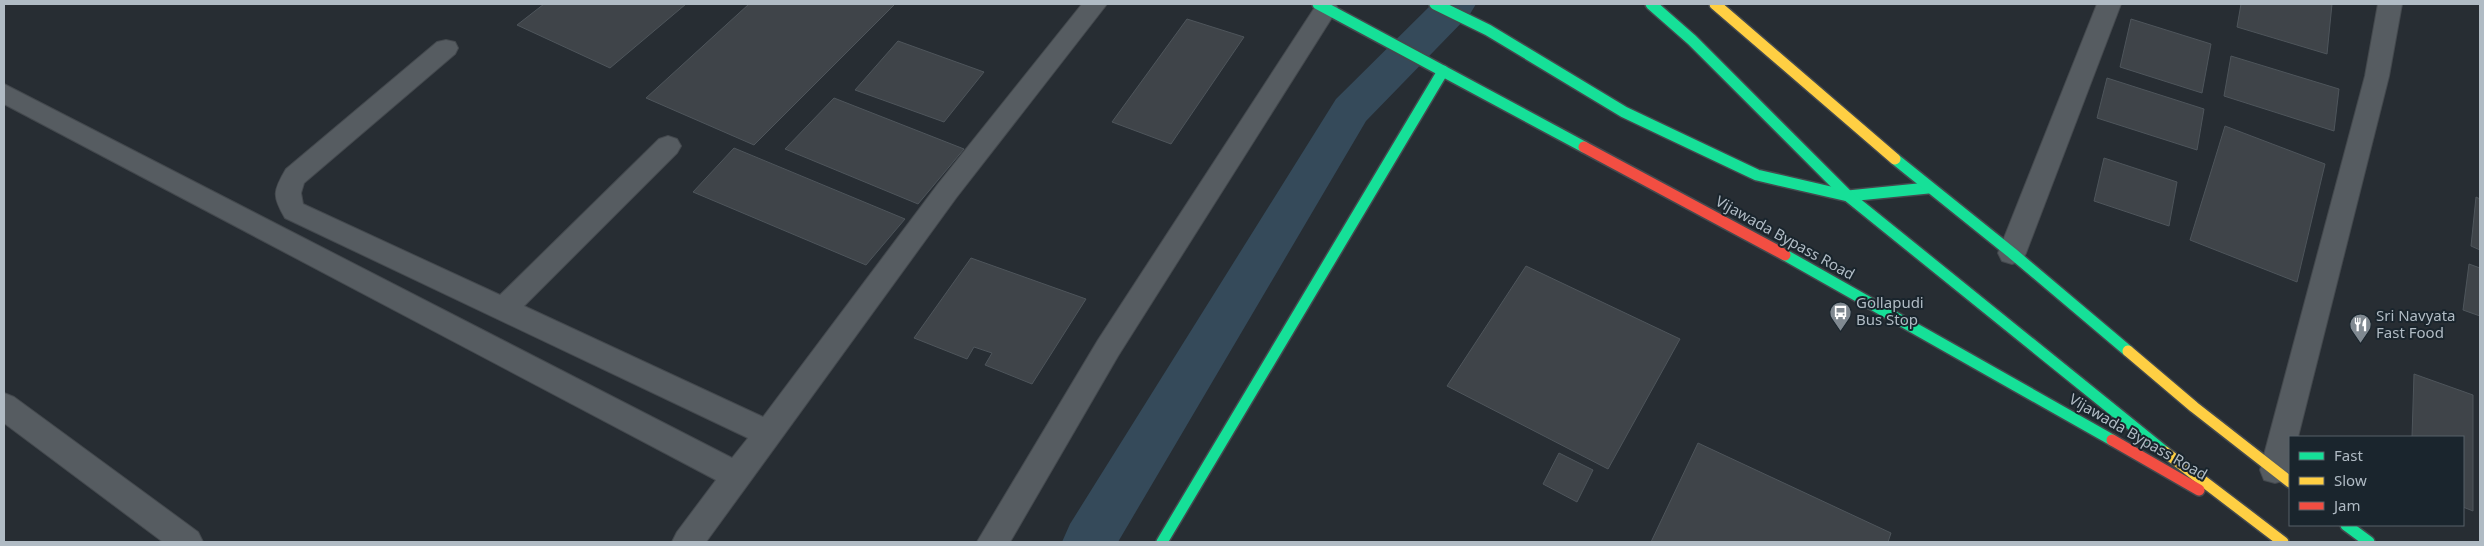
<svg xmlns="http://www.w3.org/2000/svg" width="2484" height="546" viewBox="0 0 2484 546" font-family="'Noto Sans',sans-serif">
  <rect width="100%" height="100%" fill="#272d33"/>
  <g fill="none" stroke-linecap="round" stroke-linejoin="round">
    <path fill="#354a5a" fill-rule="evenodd" d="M 1432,4 L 1476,4 L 1470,14 L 1366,121 L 1118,542 L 1062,542 L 1070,524 L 1336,99 Z"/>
  </g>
  <g fill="#3f4449" stroke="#4e555b">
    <path d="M 544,4 L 686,4 L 610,68 L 517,25 Z"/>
    <path d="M 749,4 L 895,4 L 754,145 L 646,98 Z"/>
    <path d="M 2241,4 L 2332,4 L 2327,54 L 2237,27 Z"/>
    <path d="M 1187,19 L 1244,37 L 1171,144 L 1112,122 Z"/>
    <path d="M 2131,19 L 2211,44 L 2202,93 L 2120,67 Z"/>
    <path d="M 898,41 L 984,72 L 944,122 L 855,90 Z"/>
    <path d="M 2231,56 L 2339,89 L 2334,131 L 2224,96 Z"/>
    <path d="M 2107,78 L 2204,109 L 2197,150 L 2097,118 Z"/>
    <path d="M 834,98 L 964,149 L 918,204 L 785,149 Z"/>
    <path d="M 2225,126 L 2325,164 L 2297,282 L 2190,240 Z"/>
    <path d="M 734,148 L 905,219 L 866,265 L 693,192 Z"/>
    <path d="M 2104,158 L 2177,182 L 2169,226 L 2094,201 Z"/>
    <path d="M 2476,197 L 2480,199 L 2480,250 L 2471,246 Z"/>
    <path d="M 971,258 L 1086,299 L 1032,384 L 985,365 L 992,353 L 974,347 L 967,359 L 914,338 Z"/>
    <path d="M 2469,264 L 2480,268 L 2480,316 L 2463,310 Z"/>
    <path d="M 1526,266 L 1680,339 L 1608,469 L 1447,386 Z"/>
    <path d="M 2414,374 L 2473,395 L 2473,511 L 2463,507 L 2463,437 L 2412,437 Z"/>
    <path d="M 1698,443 L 1891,533 L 1888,542 L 1651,542 Z"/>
    <path d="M 1559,453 L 1593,470 L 1577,502 L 1543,484 Z"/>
  </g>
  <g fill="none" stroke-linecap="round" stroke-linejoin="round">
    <defs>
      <g id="street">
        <path d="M 1082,4 L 1107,4 L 956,198 L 706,542 L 672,542 L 677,532 L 716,480 L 4,104 L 4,84 L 732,458 L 748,438 L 285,218 C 272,196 273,191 286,169 L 437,42 L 446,40 L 455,42 L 458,48 L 455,54 L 304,183 L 301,193 L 303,204 L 500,295 L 659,139 L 668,136 L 677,139 L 681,146 L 677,153 L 524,306 L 763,417 L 938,184 Z"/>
        <path d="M 1317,4 L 1335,4 L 1338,8 L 1118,356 L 1010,542 L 977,542 L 1098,340 Z"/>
        <path d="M 2097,4 L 2121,4 L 2026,253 L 2022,261 L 2012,264 L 2002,261 L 1998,253 Z"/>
        <path d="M 2378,4 L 2402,4 L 2389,76 L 2298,437 L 2290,437 L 2290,470 L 2286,480 L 2275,483 L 2264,480 L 2260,470 L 2365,76 Z"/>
        <path d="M 4,393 L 14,397 L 198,532 L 203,542 L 163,542 L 4,423 Z"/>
      </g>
      <g id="fast">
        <path d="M 1318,4 L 1584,147"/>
        <path d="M 1435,4 L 1488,30 L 1624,112 L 1757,175 L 1848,196 L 1928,188"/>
        <path d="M 1651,4 L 1692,40 L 1848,196 L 2165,452"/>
        <path d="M 1895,159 L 2012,253 L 2128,351"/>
        <path d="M 1785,255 L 2112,440"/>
        <path d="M 2346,525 L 2369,542"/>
        <path d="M 1162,542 L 1443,71"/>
      </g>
      <g id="slow">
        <path d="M 1715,4 L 1895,159"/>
        <path d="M 2128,351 L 2194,407 L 2290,482"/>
        <path d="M 2165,452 L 2283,542"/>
      </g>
      <g id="jam">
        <path d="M 1584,147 L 1785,255"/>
        <path d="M 2112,440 L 2199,490"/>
      </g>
    </defs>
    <use href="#street" stroke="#44494e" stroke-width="2"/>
    <use href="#fast" stroke="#44494e" stroke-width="14"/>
    <use href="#slow" stroke="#44494e" stroke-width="14"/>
    <use href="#jam" stroke="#44494e" stroke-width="14"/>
    <use href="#street" fill="#565c61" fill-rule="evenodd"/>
    <use href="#fast" stroke="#16e098" stroke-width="11"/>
    <use href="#slow" stroke="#ffcf43" stroke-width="11"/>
    <use href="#jam" stroke="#f24e42" stroke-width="11"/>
  </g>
  <defs>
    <symbol id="bus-pin" viewBox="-11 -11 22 30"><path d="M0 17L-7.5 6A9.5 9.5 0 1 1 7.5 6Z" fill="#808991" stroke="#1a252d"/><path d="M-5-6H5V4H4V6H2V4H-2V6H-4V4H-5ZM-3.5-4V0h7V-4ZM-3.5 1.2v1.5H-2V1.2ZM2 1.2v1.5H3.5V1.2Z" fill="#fff"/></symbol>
    <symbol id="restaurant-pin" viewBox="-11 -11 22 30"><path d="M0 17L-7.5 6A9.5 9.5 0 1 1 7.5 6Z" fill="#808991" stroke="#1a252d"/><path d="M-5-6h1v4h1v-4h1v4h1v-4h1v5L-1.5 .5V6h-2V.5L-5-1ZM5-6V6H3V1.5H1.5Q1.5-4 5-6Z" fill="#fff"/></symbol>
  </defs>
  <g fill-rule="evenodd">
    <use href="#bus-pin" x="1828" y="300" width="25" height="34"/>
    <use href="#restaurant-pin" x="2348" y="312" width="25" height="34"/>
  </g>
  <g text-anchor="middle" stroke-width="4" stroke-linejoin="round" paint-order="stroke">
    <g font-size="15" fill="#b0bbc4" stroke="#1a252d">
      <text transform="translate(1785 238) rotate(29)" y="5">Vijawada Bypass Road</text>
      <text transform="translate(2138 437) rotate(30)" y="5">Vijawada Bypass Road</text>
    </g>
    <g font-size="15" fill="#b0bbc4" stroke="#1a252d" text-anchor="start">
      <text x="1856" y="308">Gollapudi<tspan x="1856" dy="17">Bus Stop</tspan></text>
      <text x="2376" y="321">Sri Navyata<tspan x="2376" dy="17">Fast Food</tspan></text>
    </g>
  </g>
  <rect width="2484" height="546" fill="none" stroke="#b0bbc4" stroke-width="10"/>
  <rect x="2289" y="436" width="175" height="90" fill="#1a252d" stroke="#566169"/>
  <rect x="2299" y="452" width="25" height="8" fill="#16e098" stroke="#566169"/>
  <text x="2334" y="461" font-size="15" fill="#b0bbc4">Fast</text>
  <rect x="2299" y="477" width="25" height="8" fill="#ffcf43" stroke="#566169"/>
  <text x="2334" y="486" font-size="15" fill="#b0bbc4">Slow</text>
  <rect x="2299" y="502" width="25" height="8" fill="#f24e42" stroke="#566169"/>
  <text x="2334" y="511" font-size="15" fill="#b0bbc4">Jam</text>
</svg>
